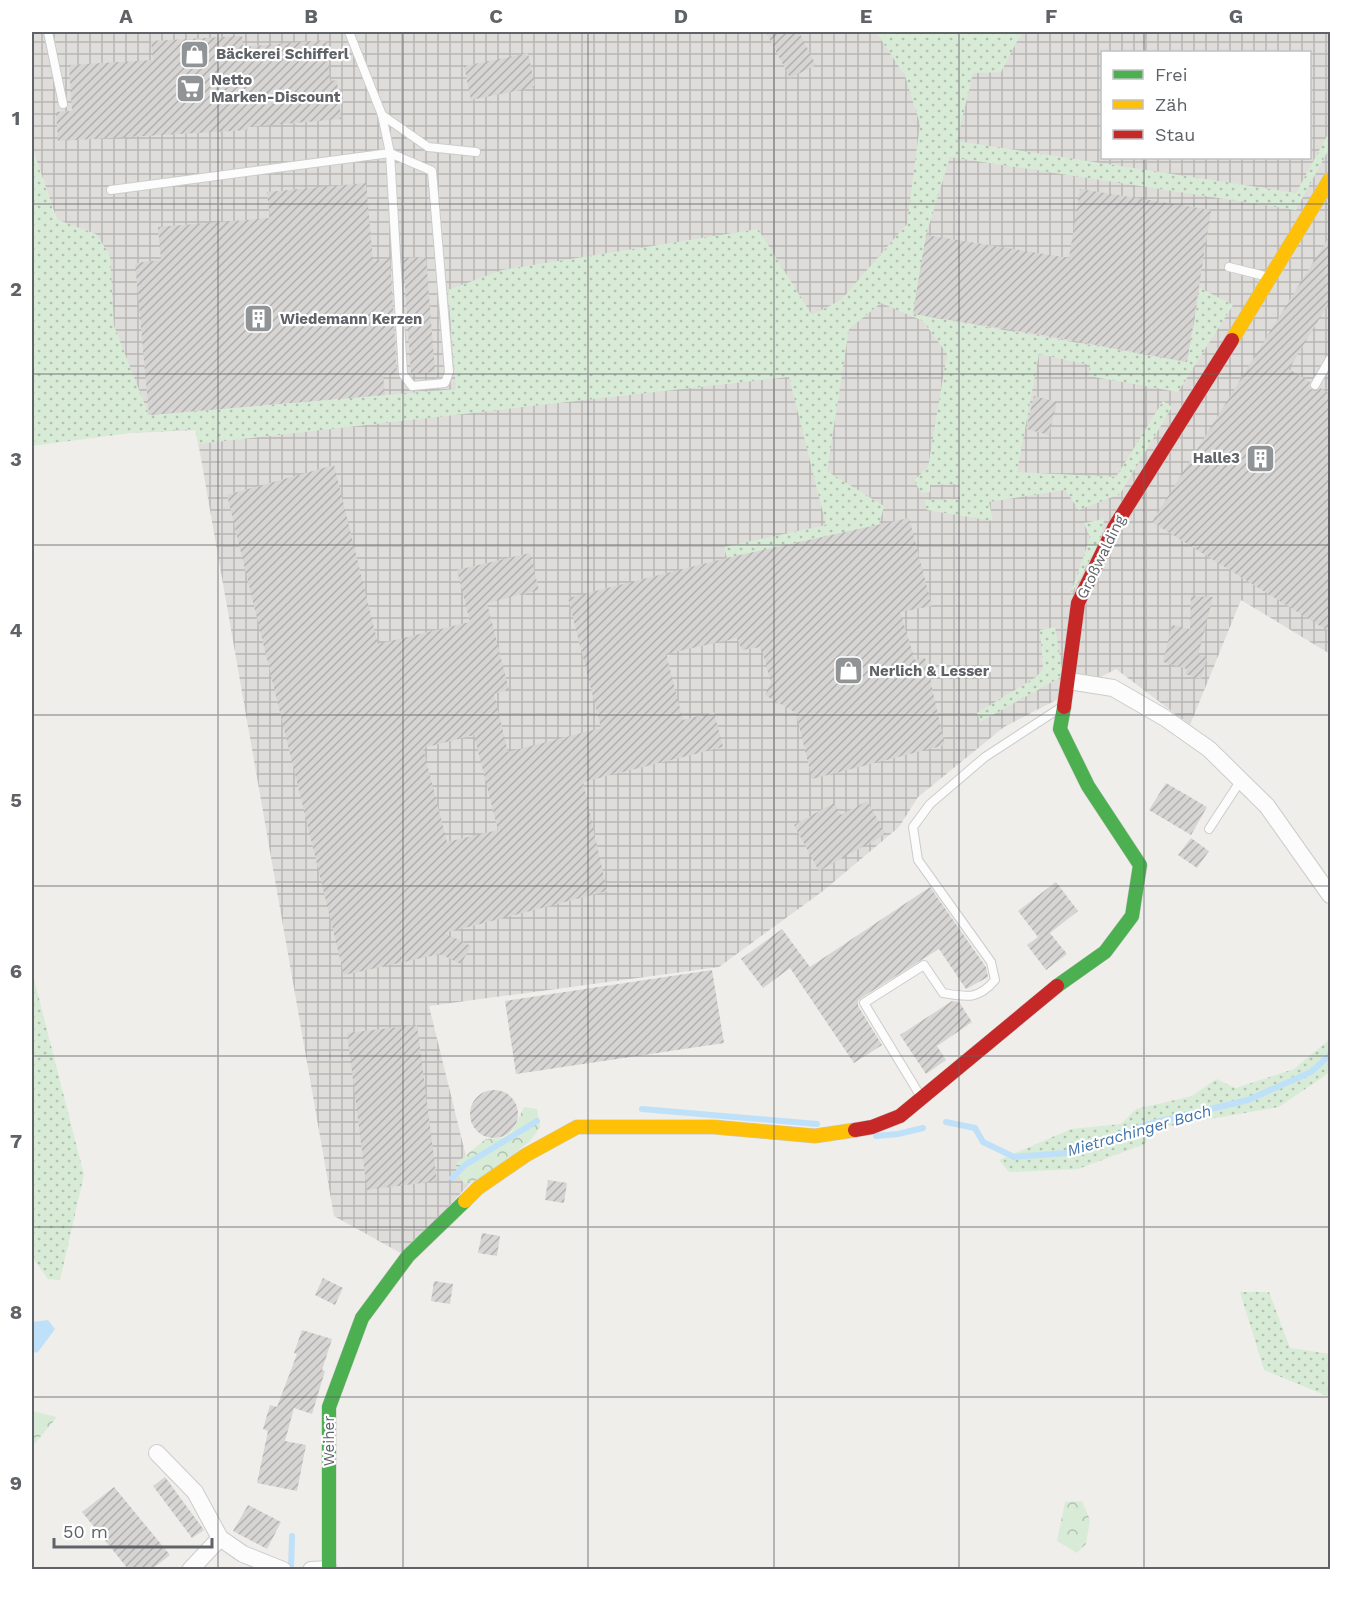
<svg xmlns="http://www.w3.org/2000/svg" width="1362" height="1601" viewBox="0 0 1362 1601" font-family="'Work Sans',sans-serif">
  <defs>
    <pattern id="industrial-grid" width="8" height="8" patternUnits="userSpaceOnUse" patternTransform="scale(1.5)"><rect width="8" height="8" fill="#dfddda"/><path d="M0 4h8M4 0v8" fill="none" stroke="#b8b7b5"/></pattern>
    <pattern id="grass-dots" width="8" height="8" patternUnits="userSpaceOnUse" patternTransform="scale(1.5)"><rect width="8" height="8" fill="#d8ebd6"/><path d="M2 2h.1M6 6h.1" fill="none" stroke="#b2c2b1" stroke-width="1.8" stroke-linecap="round"/></pattern>
    <pattern id="forest-crowns" width="20" height="18" patternUnits="userSpaceOnUse" patternTransform="scale(1.5)"><rect width="20" height="18" fill="#d8ebd6"/><path d="M2 6a3 3 0 1 1 6 0M12 15a3 3 0 1 1 6 0" fill="none" stroke="#b2c2b1"/></pattern>
    <pattern id="building-hatch" width="6" height="6" patternUnits="userSpaceOnUse" patternTransform="scale(1.5)"><rect width="6" height="6" fill="#d6d5d3"/><path d="M-1 1l2-2M0 6l6-6M5 7l2-2" fill="none" stroke="#b1b0af"/></pattern>
  </defs>
  <rect width="100%" height="100%" fill="#efeeea"/>
  <path fill="url(#industrial-grid)" fill-rule="evenodd" d="M 32,32 L 1330,32 L 1330,654 L 1241,600 L 1190,725 L 1116,669 L 1004,727 L 918,797 L 899,827 L 823,891 L 719,967 L 429,1006 L 472,1181 L 404,1255 L 334,1216 L 196,430 L 130,433 L 32,147 ZM 1102,52 L 1310,52 L 1310,158 L 1102,158 Z"/>
  <g fill="url(#grass-dots)">
    <path d="M 876,32 L 1022,32 L 1001,72 L 973,73 L 957,141 L 1296,193 L 1328,134 L 1330,135 L 1330,147 L 1296,210 L 950,157 L 926,235 L 913,314 L 1187,362 L 1200,288 L 1233,305 L 1178,392 L 1089,376 L 1090,365 L 1039,354 L 1017,472 L 1116,477 L 1163,401 L 1172,407 L 1120,494 L 1079,510 L 1065,490 L 989,502 L 993,521 L 927,510 L 924,500 L 960,499 L 959,484 L 930,485 L 930,492 L 921,493 L 914,480 L 928,467 L 947,354 L 923,321 L 881,303 L 849,329 L 827,471 L 884,506 L 879,525 L 727,558 L 724,547 L 826,525 L 789,377 L 198,444 L 195,429 L 130,433 L 32,446 L 32,147 L 56,219 L 96,234 L 110,255 L 114,326 L 149,415 L 456,389 L 448,290 L 502,270 L 758,229 L 812,315 L 841,300 L 907,224 L 920,124 L 905,76 Z"/>
    <path d="M 1104,519 L 1101,539 L 1070,596 L 1090,537 L 1084,523 Z"/>
    <path d="M 1055,627 L 1063,676 L 980,722 L 977,713 L 1036,677 L 1043,669 L 1040,630 Z"/>
    <path d="M 32,971 L 84,1175 L 60,1280 L 48,1279 L 32,1257 Z"/>
    <path d="M 1330,1039 L 1330,1072 L 1279,1107 L 1152,1129 L 1145,1144 L 1078,1169 L 1009,1172 L 999,1160 L 1071,1129 L 1121,1124 L 1136,1109 L 1192,1096 L 1216,1079 L 1236,1088 L 1294,1069 Z"/>
    <path d="M 1240,1292 L 1269,1292 L 1290,1348 L 1330,1354 L 1330,1397 L 1264,1370 Z"/>
  </g>
  <g fill="url(#forest-crowns)">
    <path d="M 524,1107 L 537,1109 L 540,1127 L 530,1141 L 482,1179 L 464,1184 L 460,1178 L 455,1164 L 486,1139 L 503,1138 L 512,1132 Z"/>
    <path d="M 32,1411 L 57,1417 L 32,1447 Z"/>
    <path d="M 1082,1501 L 1090,1520 L 1086,1544 L 1077,1553 L 1057,1541 L 1065,1502 Z"/>
  </g>
  <path fill="#bfe0f9" d="M 48,1320 L 55,1329 L 38,1352 L 32,1353 L 32,1322 Z"/>
  <g fill="none" stroke-linecap="round" stroke-linejoin="round">
    <g stroke="#bfe0f9" stroke-width="6">
      <path d="M 642,1109 L 817,1124"/>
      <path d="M 946,1122 L 975,1128 L 983,1142 L 1014,1157 L 1066,1153 L 1152,1123 L 1248,1100 L 1311,1072 L 1330,1055"/>
      <path d="M 876,1136 L 898,1134 L 923,1128"/>
      <path d="M 452,1178 L 465,1165 L 537,1121"/>
      <path d="M 291,1570 L 292,1536"/>
    </g>
  </g>
  <g fill="url(#building-hatch)" fill-rule="evenodd">
    <path d="M 766,32 L 799,32 L 816,65 L 790,78 Z"/>
    <path d="M 242,36 L 243,47 L 326,40 L 330,81 L 337,80 L 341,119 L 248,127 L 248,130 L 58,141 L 56,112 L 72,111 L 69,65 L 153,60 L 151,41 Z"/>
    <path d="M 528,53 L 535,87 L 471,100 L 464,66 Z"/>
    <path d="M 366,183 L 373,261 L 390,259 L 397,375 L 383,375 L 385,395 L 149,415 L 135,263 L 161,260 L 158,227 L 270,218 L 267,192 Z"/>
    <path d="M 1080,189 L 1211,210 L 1187,362 L 1043,335 L 913,314 L 926,235 L 1069,258 Z"/>
    <path d="M 1330,235 L 1330,301 L 1289,369 L 1310,382 L 1309,386 L 1311,390 L 1316,391 L 1320,388 L 1330,394 L 1330,632 L 1152,522 Z"/>
    <path d="M 426,257 L 435,372 L 411,374 L 403,258 Z"/>
    <path d="M 1034,396 L 1057,402 L 1049,435 L 1026,429 Z"/>
    <path d="M 334,465 L 378,644 L 470,622 L 457,570 L 530,553 L 539,590 L 487,603 L 509,690 L 494,694 L 508,752 L 601,728 L 568,598 L 727,558 L 909,518 L 932,606 L 900,612 L 915,660 L 925,658 L 945,745 L 812,779 L 796,713 L 765,695 L 771,682 L 761,647 L 742,650 L 737,638 L 666,654 L 683,720 L 714,712 L 723,747 L 583,782 L 607,891 L 445,933 L 471,946 L 461,964 L 440,954 L 344,975 L 227,495 ZM 474,735 L 498,830 L 447,842 L 423,748 Z"/>
    <path d="M 1191,596 L 1213,597 L 1198,655 L 1207,657 L 1201,679 L 1185,674 L 1187,669 L 1163,662 L 1172,625 L 1190,629 Z"/>
    <path d="M 1166,783 L 1207,807 L 1191,835 L 1149,810 Z"/>
    <path d="M 867,801 L 886,834 L 819,871 L 794,825 L 834,803 L 841,815 Z"/>
    <path d="M 1191,838 L 1209,851 L 1197,868 L 1178,855 Z"/>
    <path d="M 1056,882 L 1078,911 L 1050,933 L 1067,954 L 1046,970 L 1027,945 L 1038,937 L 1018,911 Z"/>
    <path d="M 930,887 L 986,967 L 988,977 L 966,989 L 939,949 L 861,998 L 858,1001 L 858,1006 L 882,1045 L 854,1063 L 790,968 L 763,988 L 741,959 L 782,929 L 810,967 Z"/>
    <path d="M 712,970 L 724,1043 L 516,1074 L 505,1001 Z"/>
    <path d="M 952,1001 L 959,1002 L 972,1022 L 937,1046 L 946,1060 L 926,1074 L 900,1035 Z"/>
    <path d="M 417,1025 L 437,1181 L 367,1190 L 347,1033 Z"/>
    <circle cx="494" cy="1114" r="24"/>
    <path d="M 548,1180 L 567,1183 L 564,1203 L 545,1200 Z"/>
    <path d="M 482,1233 L 500,1236 L 497,1256 L 478,1253 Z"/>
    <path d="M 323,1278 L 343,1288 L 335,1305 L 315,1295 Z"/>
    <path d="M 434,1281 L 453,1284 L 450,1304 L 431,1301 Z"/>
    <path d="M 302,1330 L 332,1339 L 322,1370 L 325,1371 L 312,1414 L 294,1408 L 285,1441 L 306,1445 L 297,1491 L 257,1483 L 268,1431 L 263,1429 L 270,1405 L 277,1407 L 297,1354 L 294,1353 Z"/>
    <path d="M 165,1477 L 204,1530 L 192,1538 L 153,1486 Z"/>
    <path d="M 114,1487 L 170,1555 L 152,1569 L 128,1569 L 82,1512 Z"/>
    <path d="M 248,1505 L 281,1522 L 267,1549 L 233,1531 Z"/>
  </g>
  <g fill="none" stroke-linecap="round" stroke-linejoin="round">
    <defs>
      <g id="lane">
        <path d="M 48,32 L 63,104"/>
        <path d="M 349,32 L 382,115 L 428,147 L 476,152"/>
        <path d="M 390,153 L 432,171 L 449,372 L 445,383 L 412,386 L 403,374 Z"/>
        <path d="M 111,190 L 390,153 L 382,115"/>
        <path d="M 1229,267 L 1269,277"/>
        <path d="M 1315,385 L 1330,359"/>
        <path d="M 1209,829 L 1241,780"/>
        <path d="M 921,1097 L 864,1003 L 924,965 L 943,993 C 967,997 978,1000 995,980 L 991,962 L 918,860 L 913,827 L 930,804 L 985,757 L 1060,708"/>
      </g>
      <g id="street">
        <path d="M 1069,681 L 1113,688 L 1165,718 L 1209,749 L 1267,806 L 1330,895"/>
        <path d="M 157,1453 L 195,1492 L 220,1538 L 243,1554 L 283,1570"/>
        <path d="M 190,1570 L 220,1538"/>
        <path d="M 311,1570 L 329,1569"/>
      </g>
      <g id="fast">
        <path d="M 1057,986 L 1105,952 L 1132,916 L 1140,865 L 1088,786 L 1060,729 L 1064,707"/>
        <path d="M 329,1570 L 329,1407 L 362,1318 L 408,1256 L 465,1201"/>
      </g>
      <g id="slow">
        <path d="M 1232,340 L 1330,179"/>
        <path d="M 465,1201 L 478,1188 L 526,1155 L 577,1127 L 714,1127 L 815,1136 L 855,1130"/>
      </g>
      <g id="jam">
        <path d="M 1064,707 L 1078,603 L 1115,526 L 1232,340"/>
        <path d="M 855,1130 L 872,1127 L 900,1116 L 1057,986"/>
      </g>
    </defs>
    <use href="#lane" stroke="#cbcccc" stroke-width="10"/>
    <use href="#street" stroke="#cbcccc" stroke-width="18"/>
    <use href="#fast" stroke="#cacacb" stroke-width="15"/>
    <use href="#slow" stroke="#cacacb" stroke-width="15"/>
    <use href="#jam" stroke="#cacacb" stroke-width="15"/>
    <use href="#lane" stroke="#fdfcfc" stroke-width="8"/>
    <use href="#street" stroke="#fdfcfc" stroke-width="16"/>
    <use href="#fast" stroke="#4caf50" stroke-width="14"/>
    <use href="#slow" stroke="#ffc107" stroke-width="14"/>
    <use href="#jam" stroke="#c62828" stroke-width="14"/>
  </g>
  <path fill="none" stroke="#5f6368" stroke-width="1.5" stroke-opacity="0.55" d="M 218,32 L 218,1570M 403,32 L 403,1570M 588,32 L 588,1570M 774,32 L 774,1570M 959,32 L 959,1570M 1144,32 L 1144,52M 1144,158 L 1144,1570M 32,204 L 1330,204M 32,374 L 1330,374M 32,545 L 1330,545M 32,715 L 1330,715M 32,886 L 1330,886M 32,1056 L 1330,1056M 32,1227 L 1330,1227M 32,1397 L 1330,1397"/>
  <defs>
    <symbol id="shop-square" viewBox="-11 -11 22 22"><rect x="-9" y="-9" width="18" height="18" rx="4" fill="#919496" stroke="#fff"/><path d="M-5-2.5h2.3a2.7 3.5 0 0 1 5.4 0H5L5.5 6h-11ZM-1.5-2.5h3a1.5 2.3 0 0 0-3 0Z" fill="#fff"/></symbol>
    <symbol id="supermarket-square" viewBox="-11 -11 22 22"><rect x="-9" y="-9" width="18" height="18" rx="4" fill="#919496" stroke="#fff"/><path d="M-6-5.5h2.5l.6 2H6L4.5 2H-2.5L-4.4-4H-6ZM-1.5 3.2a1.3 1.3 0 1 0 .1 0ZM3 3.2a1.3 1.3 0 1 0 .1 0Z" fill="#fff"/></symbol>
    <symbol id="building-square" viewBox="-11 -11 22 22"><rect x="-9" y="-9" width="18" height="18" rx="4" fill="#919496" stroke="#fff"/><path d="M-4-6H4V6H1V3H-1V6H-4ZM-2.5-4.3h1.7v1.8h-1.7ZM.8-4.3h1.7v1.8H.8ZM-2.5-1h1.7V.8h-1.7ZM.8-1h1.7V.8H.8Z" fill="#fff"/></symbol>
  </defs>
  <g fill-rule="evenodd">
    <use href="#shop-square" x="178" y="38" width="33" height="33"/>
    <use href="#supermarket-square" x="174" y="72" width="33" height="33"/>
    <use href="#building-square" x="242" y="302" width="33" height="33"/>
    <use href="#building-square" x="1244" y="442" width="33" height="33"/>
    <use href="#shop-square" x="832" y="654" width="33" height="33"/>
  </g>
  <g text-anchor="middle" stroke-width="4.5" stroke-linejoin="round" paint-order="stroke">
    <g font-size="15" font-weight="bold" fill="#5f6368" stroke="#fff" text-anchor="start">
      <text x="216" y="59">Bäckerei Schifferl</text>
      <text x="211" y="85">Netto<tspan x="211" dy="17">Marken-Discount</tspan></text>
      <text x="280" y="324">Wiedemann Kerzen</text>
      <text x="1240" y="463" text-anchor="end">Halle3</text>
      <text x="869" y="676">Nerlich &amp; Lesser</text>
    </g>
    <g font-size="15" fill="#5f6368" stroke="#fff">
      <text transform="translate(1101 557) rotate(-64)" y="5">Großwalding</text>
      <text transform="translate(329 1441) rotate(-90)" y="5">Weiher</text>
    </g>
    <g font-size="16" font-style="italic" fill="#4174aa" stroke="#fff">
      <text transform="translate(1139 1130) rotate(-16)" y="6">Mietrachinger Bach</text>
    </g>
  </g>
  <rect width="1362" height="1601" fill="none" stroke="#ffffff" stroke-width="66"/>
  <rect x="1101" y="51" width="210" height="108" fill="#ffffff" stroke="#bfc1c3" stroke-width="1.5"/>
  <rect x="1113" y="70" width="30" height="9" fill="#4caf50" stroke="#bfc1c3" stroke-width="1.5"/>
  <text x="1155" y="81" font-size="18" fill="#5f6368">Frei</text>
  <rect x="1113" y="100" width="30" height="9" fill="#ffc107" stroke="#bfc1c3" stroke-width="1.5"/>
  <text x="1155" y="111" font-size="18" fill="#5f6368">Zäh</text>
  <rect x="1113" y="130" width="30" height="9" fill="#c62828" stroke="#bfc1c3" stroke-width="1.5"/>
  <text x="1155" y="141" font-size="18" fill="#5f6368">Stau</text>
  <path d="M54 1538v9h158v-9" fill="none" stroke="#5f6368" stroke-width="3"/>
  <text x="63" y="1538" font-size="18" fill="#5f6368" stroke="#ffffff" stroke-width="4.5" paint-order="stroke">50 m</text>
  <rect x="33" y="33" width="1296" height="1535" fill="none" stroke="#5f6368" stroke-width="2"/>
  <g font-size="20" text-anchor="middle" font-weight="bold" fill="#5f6368">
    <text x="126" y="23">A</text>
    <text x="311" y="23">B</text>
    <text x="496" y="23">C</text>
    <text x="681" y="23">D</text>
    <text x="866" y="23">E</text>
    <text x="1051" y="23">F</text>
    <text x="1236" y="23">G</text>
    <text x="16" y="125">1</text>
    <text x="16" y="296">2</text>
    <text x="16" y="466">3</text>
    <text x="16" y="637">4</text>
    <text x="16" y="807">5</text>
    <text x="16" y="978">6</text>
    <text x="16" y="1148">7</text>
    <text x="16" y="1319">8</text>
    <text x="16" y="1490">9</text>
  </g>
</svg>
